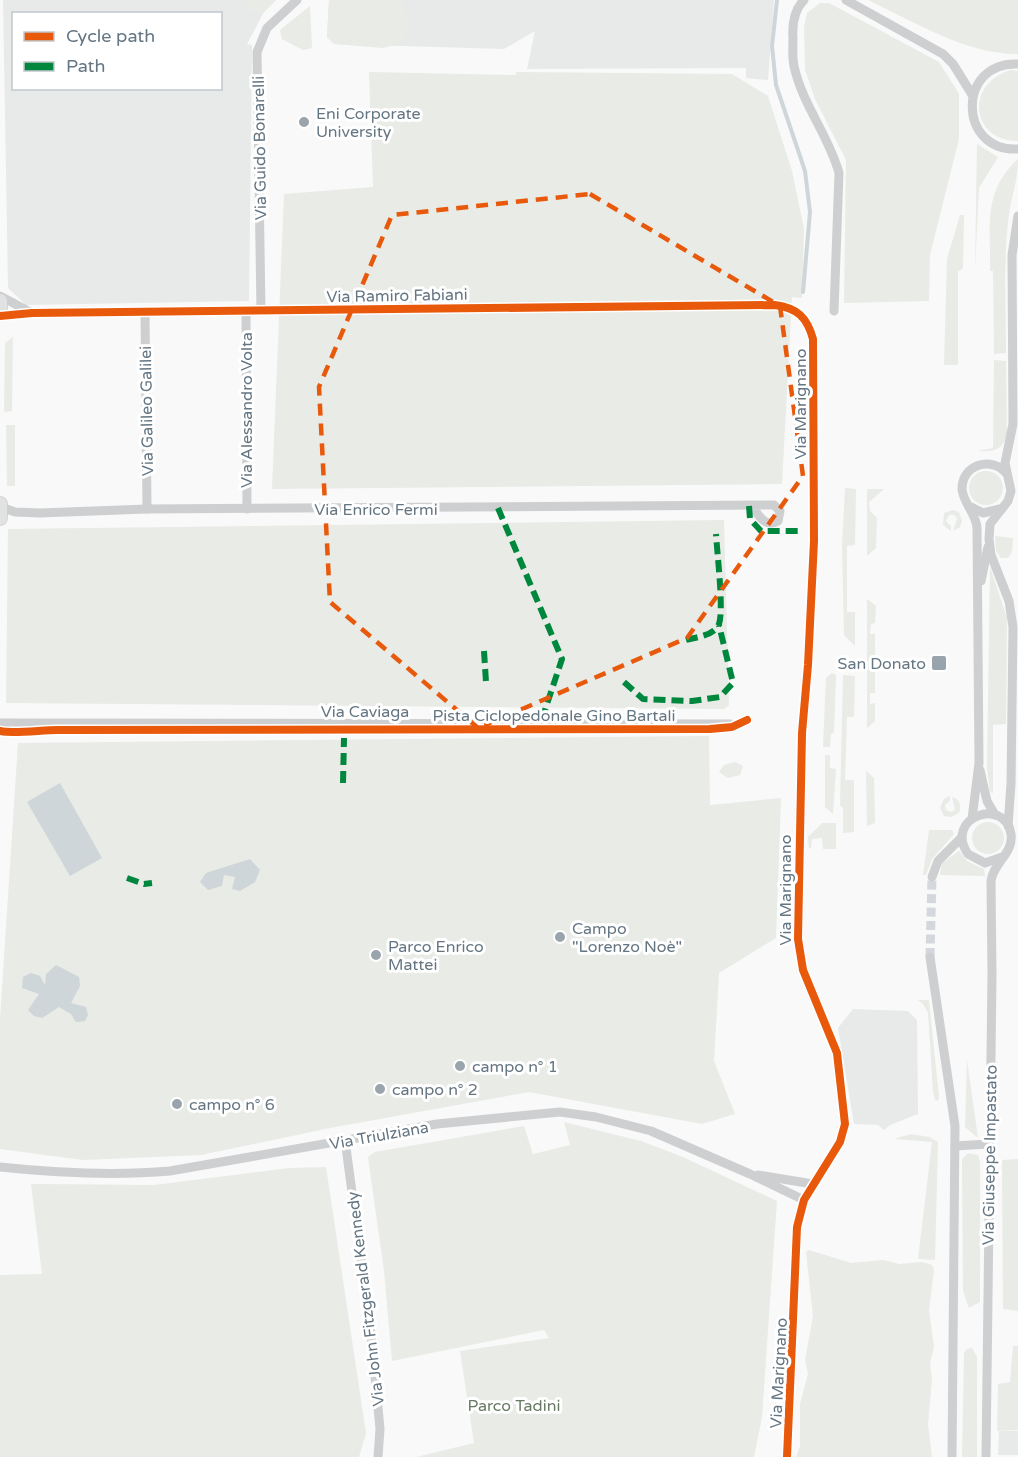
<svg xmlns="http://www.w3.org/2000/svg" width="1018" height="1457" viewBox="0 0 1018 1457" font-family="'Varela Round',sans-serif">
  <rect width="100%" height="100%" fill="#f9f9f9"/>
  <g fill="#e8e9e9" fill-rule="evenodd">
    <path d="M 3,0 L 276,0 L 264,12 L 247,44 L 252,45 L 249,301 L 26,305 L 8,288 ZM 14,14 L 220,14 L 220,88 L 14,88 Z"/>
    <path d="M 329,0 L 774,0 L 768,80 L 746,78 L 746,68 L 527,69 L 535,31 L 504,49 L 334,44 L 327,37 Z"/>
    <path d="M 853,1009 L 908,1011 L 917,1020 L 918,1114 L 890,1125 L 884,1130 L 878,1125 L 854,1124 L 838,1028 Z"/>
    <path d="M 999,1431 L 1018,1431 L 1018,1455 L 998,1455 Z"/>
  </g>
  <g fill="#e8ebe6">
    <path d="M 240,0 L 276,0 L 264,12 L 254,13 Z"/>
    <path d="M 329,0 L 402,0 L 410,32 L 396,45 L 383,48 L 334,44 L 327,37 Z"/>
    <path d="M 868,0 L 1018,0 L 1018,54 C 965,54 915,22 868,0 Z"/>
    <path d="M 820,3 L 829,3 L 939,62 L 959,94 L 959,139 L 930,255 L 929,301 L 844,303 L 846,160 L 815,99 L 805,70 L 804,27 L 807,13 Z"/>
    <path d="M 310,6 L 312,48 L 303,50 L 282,39 L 280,30 Z"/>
    <path d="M 1011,70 L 1018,71 L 1018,141 C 970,141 965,83 1011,70 Z"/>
    <path d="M 369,72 L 516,75 L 516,72 L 732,74 L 768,96 L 792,171 L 804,229 L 802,298 L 792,297 L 782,484 L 272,489 L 284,194 L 373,187 Z"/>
    <path d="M 977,144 L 998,157 L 979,188 L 975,270 Z"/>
    <path d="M 1018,159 C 1018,180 1012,194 1009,214 C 1003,259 1006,307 1006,353 L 994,354 L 993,271 L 990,271 C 991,227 982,192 1018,159 Z"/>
    <path d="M 960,215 L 964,215 L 963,269 L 958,271 L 958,365 L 944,365 L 947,259 Z"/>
    <path d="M 13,337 L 12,411 L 4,412 L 5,343 Z"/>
    <path d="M 994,360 L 1006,361 L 1007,434 C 1003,450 994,452 977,451 L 993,448 Z"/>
    <path d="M 6,425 L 15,425 L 15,486 L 7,486 Z"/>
    <circle cx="986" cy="488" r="17"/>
    <path d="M 845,488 L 856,489 L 855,545 L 847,546 L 847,612 L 855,612 L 855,646 L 844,635 L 842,545 Z"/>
    <path d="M 867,489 L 884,489 L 869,502 L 870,511 L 877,518 L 876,548 L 867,556 Z"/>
    <path d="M 953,510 L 959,512 L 962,521 L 960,527 L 953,531 L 957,519 L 954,515 L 949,515 L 946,521 L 951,526 L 951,531 L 943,525 L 944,513 Z"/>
    <path d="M 724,520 L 729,705 L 724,709 L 6,703 L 8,529 Z"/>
    <path d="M 995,536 L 1013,538 L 1012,552 L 1008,558 L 1001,558 L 996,551 Z"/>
    <path d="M 990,567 L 1007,618 L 1006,724 L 993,725 L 993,793 L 990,792 L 987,767 Z"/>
    <path d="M 867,599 L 876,606 L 875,623 L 871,624 L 870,634 L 875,634 L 875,693 L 870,693 L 870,704 L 875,703 L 875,721 L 867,728 Z"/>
    <path d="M 832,673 L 836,675 L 834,732 L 831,734 L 830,747 L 823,747 L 826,678 Z"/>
    <path d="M 843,675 L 855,676 L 854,717 L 847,717 L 845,780 L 854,780 L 854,832 L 843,833 L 843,808 L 840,805 Z"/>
    <path d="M 709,736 L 710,805 L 781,798 L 776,938 L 719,973 L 714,1061 L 735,1114 L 702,1124 L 529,1092 L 330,1128 L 201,1155 L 83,1160 L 0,1149 L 0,1019 L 18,743 Z"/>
    <path d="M 825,755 L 830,755 L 830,768 L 836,769 L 833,814 L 825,807 Z"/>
    <path d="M 735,762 L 743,766 L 740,775 L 728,778 L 719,772 L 724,765 Z"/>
    <path d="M 866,771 L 874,778 L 875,823 L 867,826 Z"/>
    <path d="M 950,796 L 950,801 L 945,805 L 946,810 L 951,812 L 955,810 L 952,797 C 960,799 962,805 959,813 L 951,817 L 944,816 L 940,808 L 944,799 Z"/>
    <circle cx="988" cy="838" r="16"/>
    <path d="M 822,823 L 836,823 L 836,849 L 823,849 L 822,838 L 812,839 L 811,848 L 809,848 L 808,837 Z"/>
    <path d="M 929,830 L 952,830 L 954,834 L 932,859 L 926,875 L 923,875 Z"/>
    <path d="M 959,851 L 967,861 L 984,869 L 985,876 L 940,875 L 942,863 Z"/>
    <path d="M 918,1000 L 929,1000 L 939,1097 L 938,1101 L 935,1100 L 933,1091 L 928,1013 L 923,1004 Z"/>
    <path d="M 967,1060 L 978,1138 L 965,1127 Z"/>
    <path d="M 564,1122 L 641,1141 L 683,1157 L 777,1201 L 762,1417 L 754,1457 L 416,1457 L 474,1443 L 460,1351 L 549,1338 L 544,1330 L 392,1361 L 384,1271 L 368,1157 L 375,1152 L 524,1126 L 533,1154 L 570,1145 Z"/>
    <path d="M 911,1134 L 929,1137 L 938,1142 L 935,1260 L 918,1259 L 932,1142 L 894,1139 Z"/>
    <path d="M 968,1153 L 978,1155 L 980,1162 L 980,1302 L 969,1308 L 963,1291 L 962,1159 Z"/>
    <path d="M 1018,1159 L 1018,1311 L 1003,1309 L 1002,1160 Z"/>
    <path d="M 326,1167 L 366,1433 L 359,1457 L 0,1457 L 0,1275 L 42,1274 L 31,1184 L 154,1185 L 289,1168 Z"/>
    <path d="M 809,1250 L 851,1263 L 883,1260 L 899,1264 L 922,1262 L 932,1265 L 934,1270 L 929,1310 L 934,1347 L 930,1363 L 932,1379 L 928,1424 L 932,1457 L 796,1457 L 800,1446 L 800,1404 L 808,1374 L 805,1360 L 813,1316 L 806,1252 Z"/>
    <path d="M 1013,1346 L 1018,1346 L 1018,1430 L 997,1431 L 998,1384 L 1010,1382 Z"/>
    <path d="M 972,1348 L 977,1357 L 977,1457 L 962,1457 L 964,1353 L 967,1349 Z"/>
  </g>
  <g fill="#ced6d9">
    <path d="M 60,783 L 102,858 L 70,876 L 27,802 Z"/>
    <path d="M 250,859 L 260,870 L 255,882 L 240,891 L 232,889 L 235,877 L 224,875 L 222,886 L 208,890 L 200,882 L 206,873 Z"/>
    <path d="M 56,965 L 79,977 L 80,986 L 71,1003 L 86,1007 L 88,1015 L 85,1021 L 76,1022 L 71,1014 L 59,1007 L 42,1018 L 34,1016 L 28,1010 L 39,994 L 22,988 L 23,977 L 31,973 L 40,976 L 45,985 L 46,974 Z"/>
  </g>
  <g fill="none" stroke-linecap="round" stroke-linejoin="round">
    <path stroke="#ced6d9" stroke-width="4" d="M 777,0 L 772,46 L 776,85 L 805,171 L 810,212 L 803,292"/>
    <path stroke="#d4d8dc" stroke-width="9" stroke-dasharray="9 4.5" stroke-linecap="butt" d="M 930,957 L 932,877"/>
    <defs>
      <g id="secondary">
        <path d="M 0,301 L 0,308"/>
        <path d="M 0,504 L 0,518"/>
      </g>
    </defs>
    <use href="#secondary" stroke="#d5d6d7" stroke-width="16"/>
    <g stroke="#cecfd0" stroke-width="9">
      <path d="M 804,0 C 794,10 792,24 793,38 C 793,47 792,57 794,66 C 802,104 829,136 839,173 L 834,311"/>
      <path d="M 846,0 L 943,54 L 953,64 L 973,96"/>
      <path d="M 1018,64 C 957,61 957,152 1018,149"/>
      <path d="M 0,296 L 30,312"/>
      <path d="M 246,311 L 247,509"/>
      <path d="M 261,311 L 257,52 L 267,28 L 297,0"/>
      <path d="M 145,313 L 147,509"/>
      <path d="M 0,316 L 32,313 L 775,305 C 797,308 807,317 813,339 L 814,541 L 808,665 L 802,733 L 798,939 L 803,970 L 837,1053 L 845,1124 L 840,1142 L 804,1200 L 797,1227 L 787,1457"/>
      <path d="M 1,507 L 15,512 L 40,513 L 147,509 L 774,505 L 780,511 L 778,521 C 765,528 759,516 752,506"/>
      <path d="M 971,507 L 983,513 L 1000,509"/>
      <path d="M 981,581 L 988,547"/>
      <path d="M 0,723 L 730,724"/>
      <path d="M 980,770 L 987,801 L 995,815"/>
      <path d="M 972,819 L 979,763 L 977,528 C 976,513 963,503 962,489 C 962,464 992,456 1006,473"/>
      <path d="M 1008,826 L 1011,784 L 1013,627 L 1009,601 L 991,555 L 989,539 L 990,524 L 1008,501 L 1011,491 L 1005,463 L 1013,424 L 1012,255 L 1018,216"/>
      <path d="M 932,877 L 938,861 L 962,837"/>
      <path d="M 930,957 L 955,1126 L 952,1457"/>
      <path d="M 345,1140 L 371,1334 L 380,1429 L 378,1457"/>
      <path d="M 955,1146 L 988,1144"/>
      <path d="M 0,1167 C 56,1173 114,1176 170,1171 L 437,1124 L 560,1112 L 596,1117 L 651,1131 L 750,1174 L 804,1200"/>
      <path d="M 758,1175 L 813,1184"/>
      <path d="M 986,1457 L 992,975 L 991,881 C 993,863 1014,853 1011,834 C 1005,796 943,817 968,854 L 985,863 L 1002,857"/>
    </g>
    <use href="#secondary" stroke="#e1e2e2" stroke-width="14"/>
    <g stroke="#00873e" stroke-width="6" stroke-dasharray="12 6" stroke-linecap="butt">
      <path d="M 749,506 L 750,519 L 761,531 L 800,531"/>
      <path d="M 498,508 L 562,659 L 544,713"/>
      <path d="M 686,640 C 696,637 714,636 719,624 C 724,610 717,552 716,534"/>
      <path d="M 484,651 L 486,682"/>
      <path d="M 624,682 L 643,699 L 692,701 L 720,697 L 733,683 L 719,625"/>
      <path d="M 343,783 L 344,738"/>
      <path d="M 127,878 L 144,884 L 152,883"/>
    </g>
    <defs>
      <g id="cycleway">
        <path d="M 0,316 L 32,313 L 775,305 C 797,308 807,317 813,339 L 814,541 L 808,665 L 802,733 L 798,939 L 803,970 L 837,1053 L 845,1124 L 840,1142 L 804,1200 L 797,1227 L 787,1457"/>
        <path d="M 0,731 C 12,734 42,730 57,730 L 710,729 L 732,727 L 747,720"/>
      </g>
    </defs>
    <use href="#cycleway" stroke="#fff" stroke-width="11"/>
    <use href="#cycleway" stroke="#e8590c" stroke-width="8"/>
  </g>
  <path fill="none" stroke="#e8590c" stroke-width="4.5" stroke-dasharray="12 8" stroke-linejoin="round" d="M 590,194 L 780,306 L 803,476 L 687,638 L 478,728 L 330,602 L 319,387 L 392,215 Z"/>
  <g fill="#99a4ac" stroke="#fff" stroke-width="2">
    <circle cx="304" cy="122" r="6"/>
    <rect x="931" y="655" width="16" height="16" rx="3"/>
    <circle cx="560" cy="937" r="6"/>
    <circle cx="376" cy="955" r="6"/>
    <circle cx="460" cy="1066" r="6"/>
    <circle cx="380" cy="1089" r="6"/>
    <circle cx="177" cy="1104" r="6"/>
  </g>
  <g text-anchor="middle" stroke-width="6" stroke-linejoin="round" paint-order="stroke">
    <g font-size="16" fill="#657683" stroke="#fff" text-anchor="start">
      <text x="316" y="119">Eni Corporate<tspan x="316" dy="18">University</tspan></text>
      <text x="926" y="669" text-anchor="end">San Donato</text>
      <text x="572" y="934">Campo<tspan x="572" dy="18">"Lorenzo Noè"</tspan></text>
      <text x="388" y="952">Parco Enrico<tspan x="388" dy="18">Mattei</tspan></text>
      <text x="472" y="1072">campo n° 1</text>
      <text x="392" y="1095">campo n° 2</text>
      <text x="189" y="1110">campo n° 6</text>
    </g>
    <g font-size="16" fill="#657683" stroke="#fff">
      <text transform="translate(259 148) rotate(-91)" y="6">Via Guido Bonarelli</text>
      <text transform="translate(397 295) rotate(-1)" y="6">Via Ramiro Fabiani</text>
      <text transform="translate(800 404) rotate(-90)" y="6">Via Marignano</text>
      <text transform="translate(246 410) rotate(-90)" y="6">Via Alessandro Volta</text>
      <text transform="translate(146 411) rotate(-91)" y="6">Via Galileo Galilei</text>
      <text x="376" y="515">Via Enrico Fermi</text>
      <text x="365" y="717">Via Caviaga</text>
      <text x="554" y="721">Pista Ciclopedonale Gino Bartali</text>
      <text transform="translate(785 890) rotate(-90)" y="6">Via Marignano</text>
      <text transform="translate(379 1135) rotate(-10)" y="6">Via Triulziana</text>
      <text transform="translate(989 1155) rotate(-89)" y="6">Via Giuseppe Impastato</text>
      <text transform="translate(365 1299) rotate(-97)" y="6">Via John Fitzgerald Kennedy</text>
      <text transform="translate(778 1373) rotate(-87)" y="6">Via Marignano</text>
    </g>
    <g font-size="16" fill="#687a64" stroke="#fff">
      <text x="514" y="1411">Parco Tadini</text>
    </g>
  </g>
  <rect x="12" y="12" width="210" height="78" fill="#ffffff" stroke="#c1c8cd" stroke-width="1.5"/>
  <rect x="24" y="32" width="30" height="9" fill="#e8590c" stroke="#c1c8cd" stroke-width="1.5"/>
  <text x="66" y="42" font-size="18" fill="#657683">Cycle path</text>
  <rect x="24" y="62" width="30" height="9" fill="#00873e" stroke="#c1c8cd" stroke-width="1.5"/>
  <text x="66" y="72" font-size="18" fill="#657683">Path</text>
</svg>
